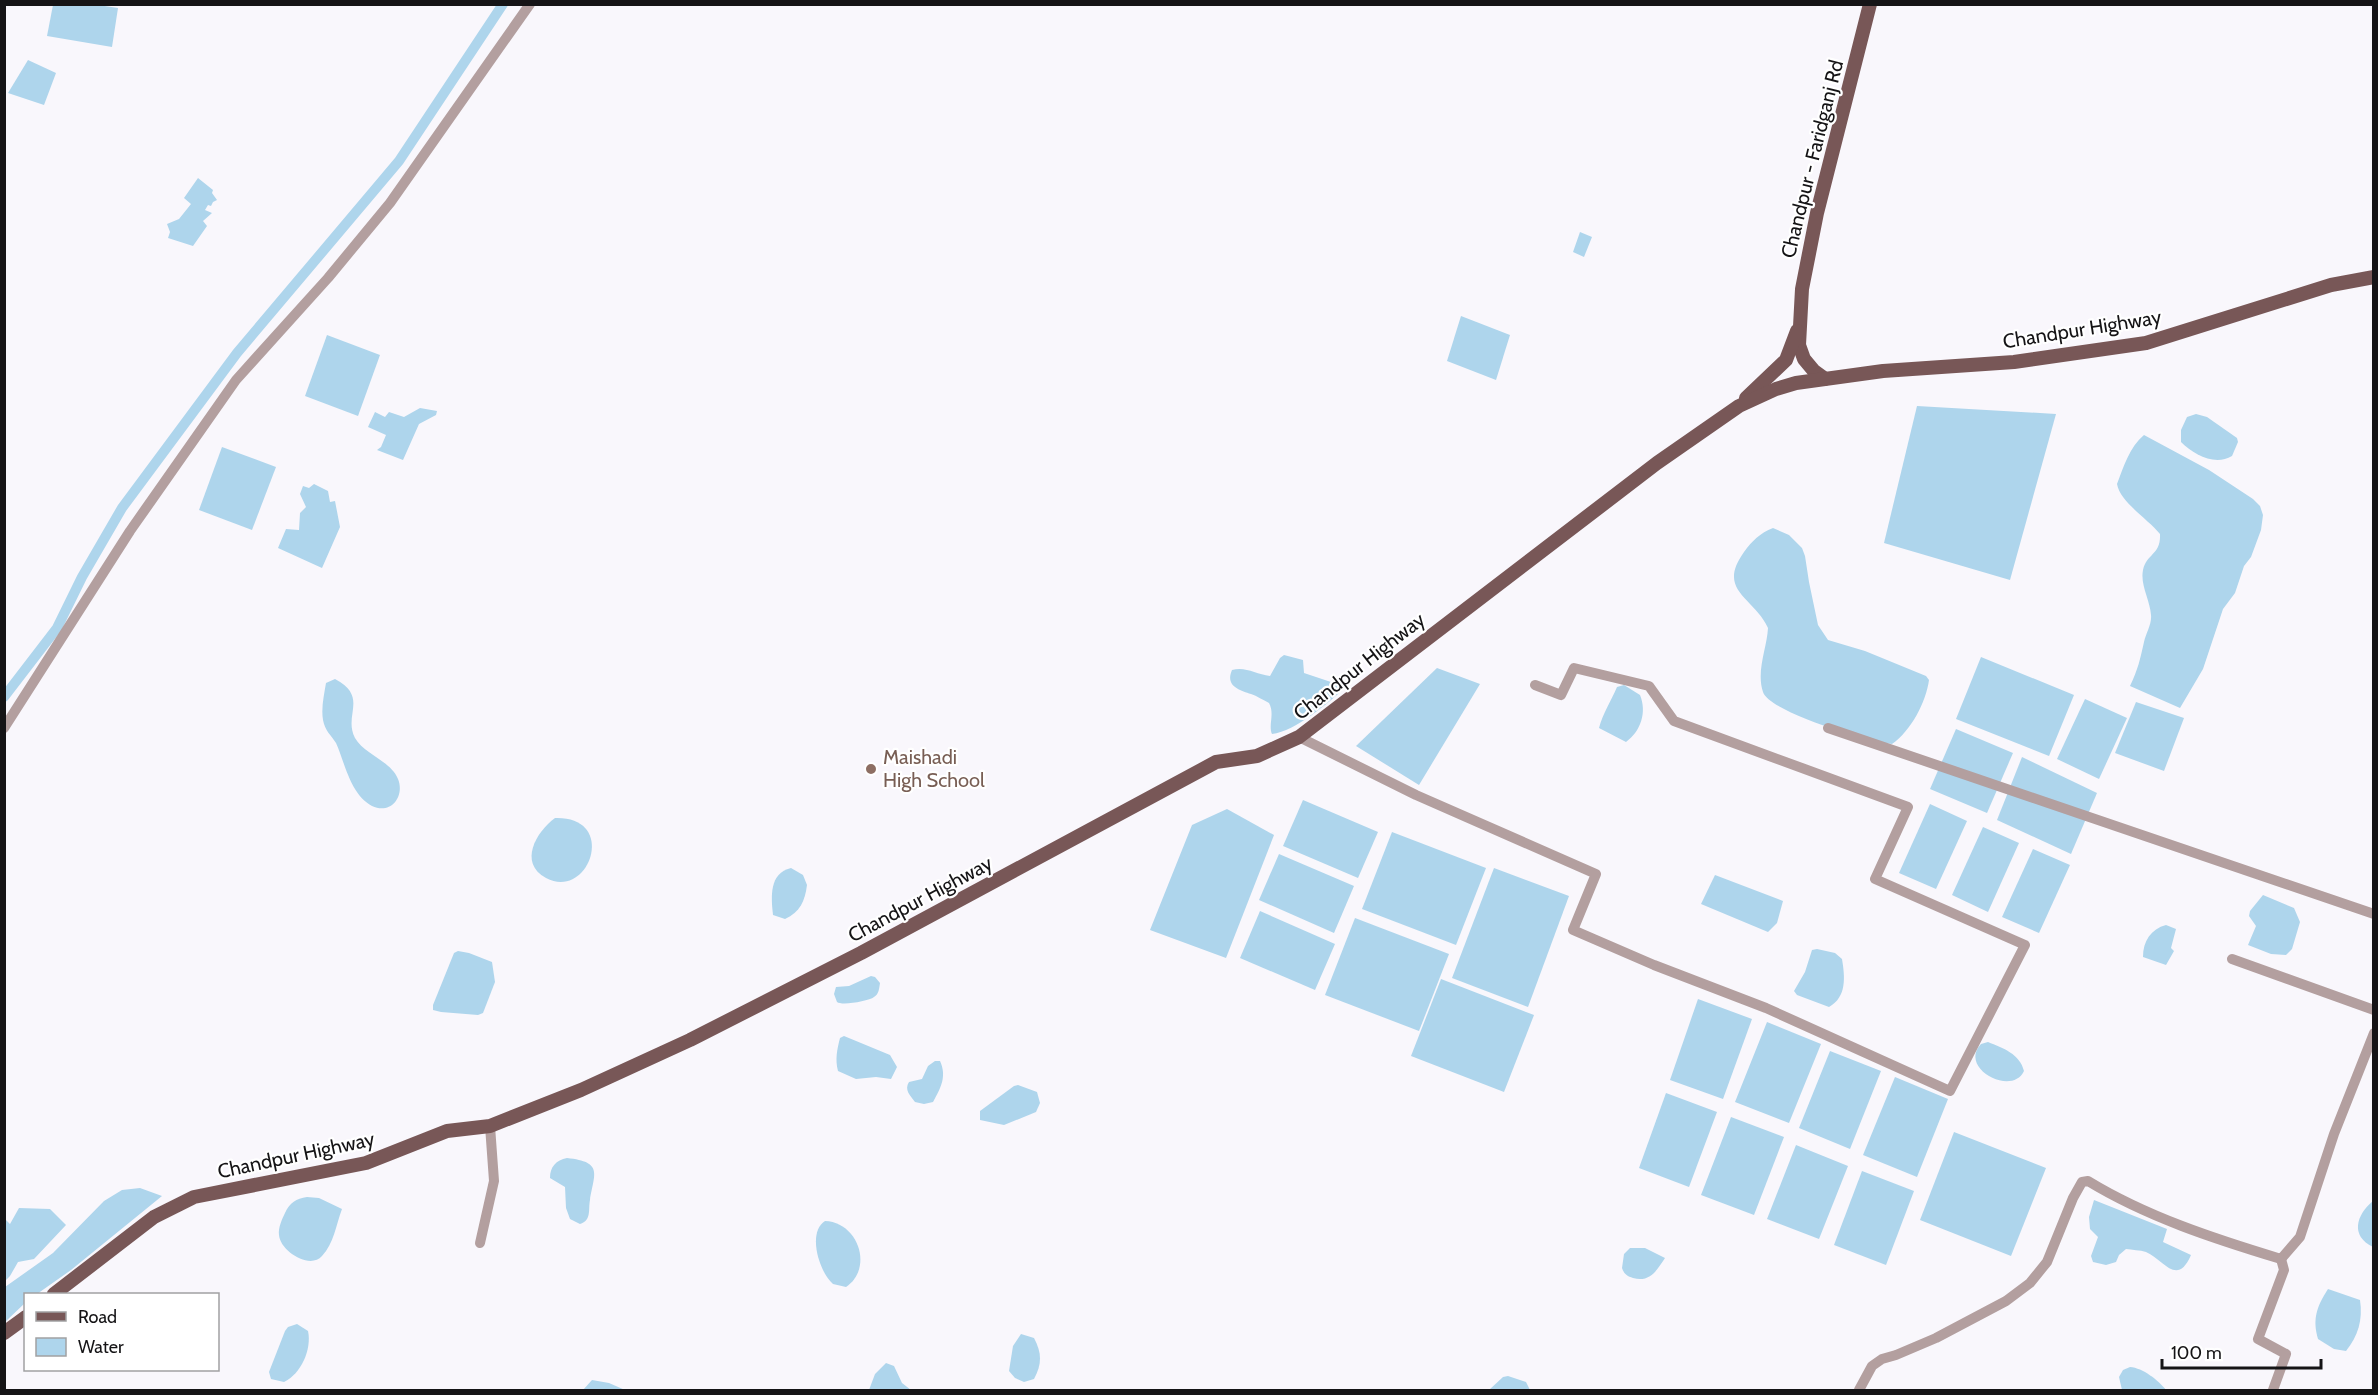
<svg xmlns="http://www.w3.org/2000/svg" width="2378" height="1395" viewBox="0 0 2378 1395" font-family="Cabin,sans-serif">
  <rect width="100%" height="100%" fill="#f9f7fc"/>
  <g fill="#aed5ec">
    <path d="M 53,5 L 98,5 L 118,8 L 112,47 L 47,36 Z"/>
    <path d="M 28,60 L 56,73 L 44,105 L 8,93 Z"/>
    <path d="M 198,178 L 213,190 L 212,193 L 217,200 L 213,202 L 211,206 L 208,205 L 205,210 L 212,213 L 203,221 L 207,226 L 193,246 L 168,238 L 170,232 L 167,224 L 179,219 L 191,204 L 184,198 Z"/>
    <path d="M 1580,232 L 1592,237 L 1584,257 L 1573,252 Z"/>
    <path d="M 1461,316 L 1510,335 L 1496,380 L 1447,361 Z"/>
    <path d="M 327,335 L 380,355 L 358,416 L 305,396 Z"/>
    <path d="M 1917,406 L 2056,414 L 2010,580 L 1884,543 Z"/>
    <path d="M 420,408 L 437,411 L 436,415 L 419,424 L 403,460 L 377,450 L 381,447 L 386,435 L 368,427 L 375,412 L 385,417 L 389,412 L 404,417 Z"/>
    <path d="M 2196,414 L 2207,417 L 2237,438 L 2238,442 L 2232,456 C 2215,466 2194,455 2181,442 L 2181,430 L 2187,417 Z"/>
    <path d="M 2144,435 L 2209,470 L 2253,499 L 2260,506 L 2263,515 L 2261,530 L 2251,557 L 2244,566 L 2235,593 L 2223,609 L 2203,669 L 2180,708 L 2130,686 C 2138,669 2140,660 2144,642 C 2146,633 2152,624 2151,615 C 2150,600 2140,585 2143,570 C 2147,553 2161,555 2160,534 C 2148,519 2120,502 2117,484 C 2124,466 2129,448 2144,435 Z"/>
    <path d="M 222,447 L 276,467 L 252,530 L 199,510 Z"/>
    <path d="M 314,484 L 328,491 L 330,502 L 335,501 L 340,527 L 322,568 L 278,548 L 286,529 L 299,530 L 300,513 L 306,507 L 300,494 L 303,486 L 309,488 Z"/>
    <path d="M 1773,528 L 1789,535 L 1802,548 L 1805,556 L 1809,582 L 1818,625 L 1828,640 L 1865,651 L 1926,676 L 1929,680 C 1926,702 1911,731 1892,744 C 1870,742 1769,712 1763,692 C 1756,671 1767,648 1768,628 C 1754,597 1716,591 1744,552 C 1752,541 1760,533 1773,528 Z"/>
    <path d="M 1284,655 L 1303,660 L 1304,673 L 1346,687 C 1328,703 1296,731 1272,734 C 1268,725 1275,714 1269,703 C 1263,700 1257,696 1251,694 C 1239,690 1225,686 1232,670 C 1245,666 1256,674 1270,676 L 1280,658 Z"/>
    <path d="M 1981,657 L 2074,695 L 2049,756 L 1956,719 Z"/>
    <path d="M 1437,668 L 1480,684 L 1419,785 L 1356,746 Z"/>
    <path d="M 335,679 C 369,697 343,715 355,738 C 365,755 391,761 398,779 C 405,796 391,815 372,806 C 350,794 345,763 336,743 C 331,735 325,731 323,720 C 321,708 324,695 326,683 Z"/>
    <path d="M 1624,685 L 1640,695 C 1647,712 1641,731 1626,742 L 1599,728 C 1603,713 1611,701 1617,687 Z"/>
    <path d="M 2085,699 L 2127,718 L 2099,779 L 2057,759 Z"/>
    <path d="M 2136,702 L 2184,718 L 2164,771 L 2115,753 Z"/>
    <path d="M 1956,729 L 2013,753 L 1987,813 L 1930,789 Z"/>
    <path d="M 2022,757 L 2097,793 L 2071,854 L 1997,820 Z"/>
    <path d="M 1303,800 L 1378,832 L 1358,878 L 1283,846 Z"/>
    <path d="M 1930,804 L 1967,821 L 1936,889 L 1899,873 Z"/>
    <path d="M 1227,809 L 1274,835 L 1226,958 L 1150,930 L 1192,825 Z"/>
    <path d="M 555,818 C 619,816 589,901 546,878 C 518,863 536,832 555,818 Z"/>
    <path d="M 1983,827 L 2019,843 L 1988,912 L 1952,895 Z"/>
    <path d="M 1392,832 L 1486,868 L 1456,945 L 1362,909 Z"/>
    <path d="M 2033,849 L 2070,865 L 2039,933 L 2002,917 Z"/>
    <path d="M 1279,854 L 1354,886 L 1334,933 L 1259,900 Z"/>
    <path d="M 791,868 L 803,875 L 807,885 C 805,901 800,912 785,919 L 773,915 C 771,897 769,873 791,868 Z"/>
    <path d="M 1494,868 L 1569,896 L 1528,1007 L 1452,978 Z"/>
    <path d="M 1715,875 L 1783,901 L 1777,923 L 1768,932 L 1701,904 Z"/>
    <path d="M 2263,895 L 2294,908 L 2300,922 L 2292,949 L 2286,955 L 2271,954 L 2248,945 L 2256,926 L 2249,916 L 2250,911 Z"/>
    <path d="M 1260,911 L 1335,944 L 1315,990 L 1240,958 Z"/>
    <path d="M 1355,918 L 1449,954 L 1419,1031 L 1325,995 Z"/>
    <path d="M 2166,925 L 2176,929 L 2171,948 L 2174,951 L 2166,965 L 2143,957 C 2143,941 2151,929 2166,925 Z"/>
    <path d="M 1817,949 L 1835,953 L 1842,959 C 1845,977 1847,997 1829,1007 L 1797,995 L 1794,991 L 1805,972 L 1812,950 Z"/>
    <path d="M 458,951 L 469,953 L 492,962 L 495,982 L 483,1013 L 478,1015 L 441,1012 L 433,1010 L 433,1005 L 454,953 Z"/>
    <path d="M 871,976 L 875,977 L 880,983 C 879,989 879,994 874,997 C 869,1001 842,1006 837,1002 L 834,994 L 836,987 L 849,986 Z"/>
    <path d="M 1441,979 L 1534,1015 L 1504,1092 L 1411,1056 Z"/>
    <path d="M 1698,999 L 1752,1019 L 1723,1099 L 1670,1080 Z"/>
    <path d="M 1767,1022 L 1821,1044 L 1789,1123 L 1735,1102 Z"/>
    <path d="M 844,1036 L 890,1055 L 897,1067 L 891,1079 L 876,1077 L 856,1079 L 838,1071 C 835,1059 837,1050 840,1038 Z"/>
    <path d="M 1988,1042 C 2003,1048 2020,1054 2024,1071 C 2012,1097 1958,1068 1981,1044 Z"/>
    <path d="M 1830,1051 L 1881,1071 L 1850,1149 L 1799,1128 Z"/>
    <path d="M 935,1061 L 940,1061 C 947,1076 941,1088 933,1102 L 924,1104 L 915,1102 C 910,1095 904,1090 909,1082 L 922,1079 L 928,1066 Z"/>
    <path d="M 1895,1077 L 1948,1099 L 1917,1177 L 1863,1155 Z"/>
    <path d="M 1018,1085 L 1037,1092 L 1040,1103 L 1036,1112 L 1004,1125 L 980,1120 L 980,1111 L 1014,1086 Z"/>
    <path d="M 1666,1093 L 1717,1112 L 1689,1187 L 1639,1168 Z"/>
    <path d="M 1731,1117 L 1784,1137 L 1754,1215 L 1701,1195 Z"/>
    <path d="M 1954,1132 L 2046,1168 L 2011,1256 L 1920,1220 Z"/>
    <path d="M 1796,1145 L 1848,1166 L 1819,1239 L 1767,1219 Z"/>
    <path d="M 567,1158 C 604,1162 594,1174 590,1200 C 588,1210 592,1220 580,1224 L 570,1219 L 566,1208 L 565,1187 L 550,1178 C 550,1167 556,1160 567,1158 Z"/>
    <path d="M 1862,1171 L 1914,1191 L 1886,1265 L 1834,1245 Z"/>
    <path d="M 140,1188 L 162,1196 L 71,1270 L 37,1294 L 26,1294 L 25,1303 L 5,1322 L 5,1287 L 53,1253 L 104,1201 L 122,1190 Z"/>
    <path d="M 307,1197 L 319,1198 L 342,1209 C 336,1225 334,1243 322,1256 C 310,1270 280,1251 279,1235 C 278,1228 282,1219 285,1213 C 290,1202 296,1199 307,1197 Z"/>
    <path d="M 2094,1200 L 2167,1229 L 2163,1242 L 2191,1255 C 2177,1287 2164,1260 2146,1252 C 2140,1250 2132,1250 2126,1249 L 2119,1255 L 2116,1262 L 2106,1265 L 2093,1262 L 2091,1256 L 2098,1237 L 2090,1229 L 2089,1217 Z"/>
    <path d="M 2373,1201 L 2373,1247 C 2350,1236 2356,1215 2373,1201 Z"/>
    <path d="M 19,1208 L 50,1209 L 66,1225 L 34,1259 L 18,1262 L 10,1276 L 5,1281 L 5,1219 L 10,1224 Z"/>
    <path d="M 825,1221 C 858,1222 874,1268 846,1287 L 833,1284 C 819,1272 807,1232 825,1221 Z"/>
    <path d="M 1630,1248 L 1645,1248 L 1665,1258 C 1657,1270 1650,1283 1633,1278 C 1627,1276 1624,1274 1622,1268 L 1624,1254 Z"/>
    <path d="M 2328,1289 L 2360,1300 C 2363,1320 2358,1336 2346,1351 L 2334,1349 L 2318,1339 C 2312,1319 2317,1306 2328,1289 Z"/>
    <path d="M 297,1324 L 308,1331 C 312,1349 301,1374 284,1382 L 271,1379 L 269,1372 L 285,1331 L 288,1327 Z"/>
    <path d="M 1021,1334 L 1034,1338 C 1042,1353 1042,1364 1034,1379 L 1024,1382 L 1015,1378 L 1009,1371 L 1013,1346 Z"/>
    <path d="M 886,1363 L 894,1366 L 902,1383 L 911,1390 L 869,1390 L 875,1374 Z"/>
    <path d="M 2130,1367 C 2143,1368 2158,1380 2166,1390 L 2122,1390 L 2119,1377 L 2123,1370 Z"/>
    <path d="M 1508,1376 L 1526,1382 L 1530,1390 L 1489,1390 L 1503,1377 Z"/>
    <path d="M 592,1380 L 609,1383 L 625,1390 L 583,1390 Z"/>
  </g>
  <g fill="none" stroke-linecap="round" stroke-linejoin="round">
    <path stroke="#aed5ec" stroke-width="10" d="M 4,697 L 57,628 L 82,577 L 122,508 L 237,353 L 399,161 L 503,4"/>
    <g stroke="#b39f9f" stroke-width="10">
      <path d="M 4,728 L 130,531 L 236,380 L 328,278 L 390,203 L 530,4"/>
      <path d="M 1828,728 L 2374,914"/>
      <path d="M 1299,737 L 1416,795 L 1596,874 L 1573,930 L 1654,965 L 1766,1008 L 1950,1091 L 2025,945 L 1875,879 L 1908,807 L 1674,721 L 1649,686 L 1574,668 L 1561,695 L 1535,685"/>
      <path d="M 2232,959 L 2374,1010"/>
      <path d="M 480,1243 L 494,1181 L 490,1126"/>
      <path d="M 1859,1390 L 1872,1366 L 1882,1359 L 1896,1355 L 1936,1338 L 2006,1301 L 2030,1283 L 2047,1262 L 2073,1198 L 2082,1182 L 2088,1181 C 2147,1217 2215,1239 2281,1259 L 2300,1237 L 2334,1134 L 2374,1033"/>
      <path d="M 2273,1390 L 2286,1354 L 2258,1339 L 2284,1270 L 2281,1259"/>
    </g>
    <g stroke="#785757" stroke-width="14">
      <path d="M 1825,379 L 1814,371 L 1804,359 L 1799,345 L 1802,289 L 1817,213 L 1870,4"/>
      <path d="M 1746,398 L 1786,360 L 1797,331"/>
      <path d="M 54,1294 L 154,1217 L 194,1197 L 366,1163 L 447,1131 L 490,1126 L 581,1090 L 690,1040 L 861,953 L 1216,762 L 1257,756 L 1299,737 L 1657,463 L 1739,406 L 1776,389 L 1796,383 L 1883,371 L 2014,362 L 2146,343 L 2331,285 L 2374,277"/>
      <path d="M 4,1333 L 26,1317"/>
    </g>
  </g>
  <circle fill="#8d6e63" stroke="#fff" stroke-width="2" cx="871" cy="769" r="6"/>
  <g text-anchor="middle" stroke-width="4.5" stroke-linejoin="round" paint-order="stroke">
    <g font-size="20" fill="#151416" stroke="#fff">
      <text transform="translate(1812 159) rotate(-76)" y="7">Chandpur - Faridganj Rd</text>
      <text transform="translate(2082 329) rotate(-9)" y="7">Chandpur Highway</text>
      <text transform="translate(1359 666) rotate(-38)" y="7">Chandpur Highway</text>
      <text transform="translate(920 899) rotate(-28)" y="7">Chandpur Highway</text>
      <text transform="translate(296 1155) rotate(-12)" y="7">Chandpur Highway</text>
    </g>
    <g font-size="20" fill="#785e54" stroke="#fff" text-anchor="start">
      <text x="883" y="764">Maishadi<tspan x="883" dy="23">High School</tspan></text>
    </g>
  </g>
  <rect width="2378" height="1395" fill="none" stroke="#151416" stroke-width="12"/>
  <rect x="24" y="1293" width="195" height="78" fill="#ffffff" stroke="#a1a1a2" stroke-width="1.5"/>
  <rect x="36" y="1312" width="30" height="9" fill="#785757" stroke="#a1a1a2" stroke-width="1.5"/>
  <text x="78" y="1323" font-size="18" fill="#151416">Road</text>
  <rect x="36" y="1338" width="30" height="18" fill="#aed5ec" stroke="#a1a1a2" stroke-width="1.5"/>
  <text x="78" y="1353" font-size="18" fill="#151416">Water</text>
  <path d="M2162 1359v9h159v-9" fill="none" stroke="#151416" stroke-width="3"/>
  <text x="2171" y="1359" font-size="18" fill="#151416" stroke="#ffffff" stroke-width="4.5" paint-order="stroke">100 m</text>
</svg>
